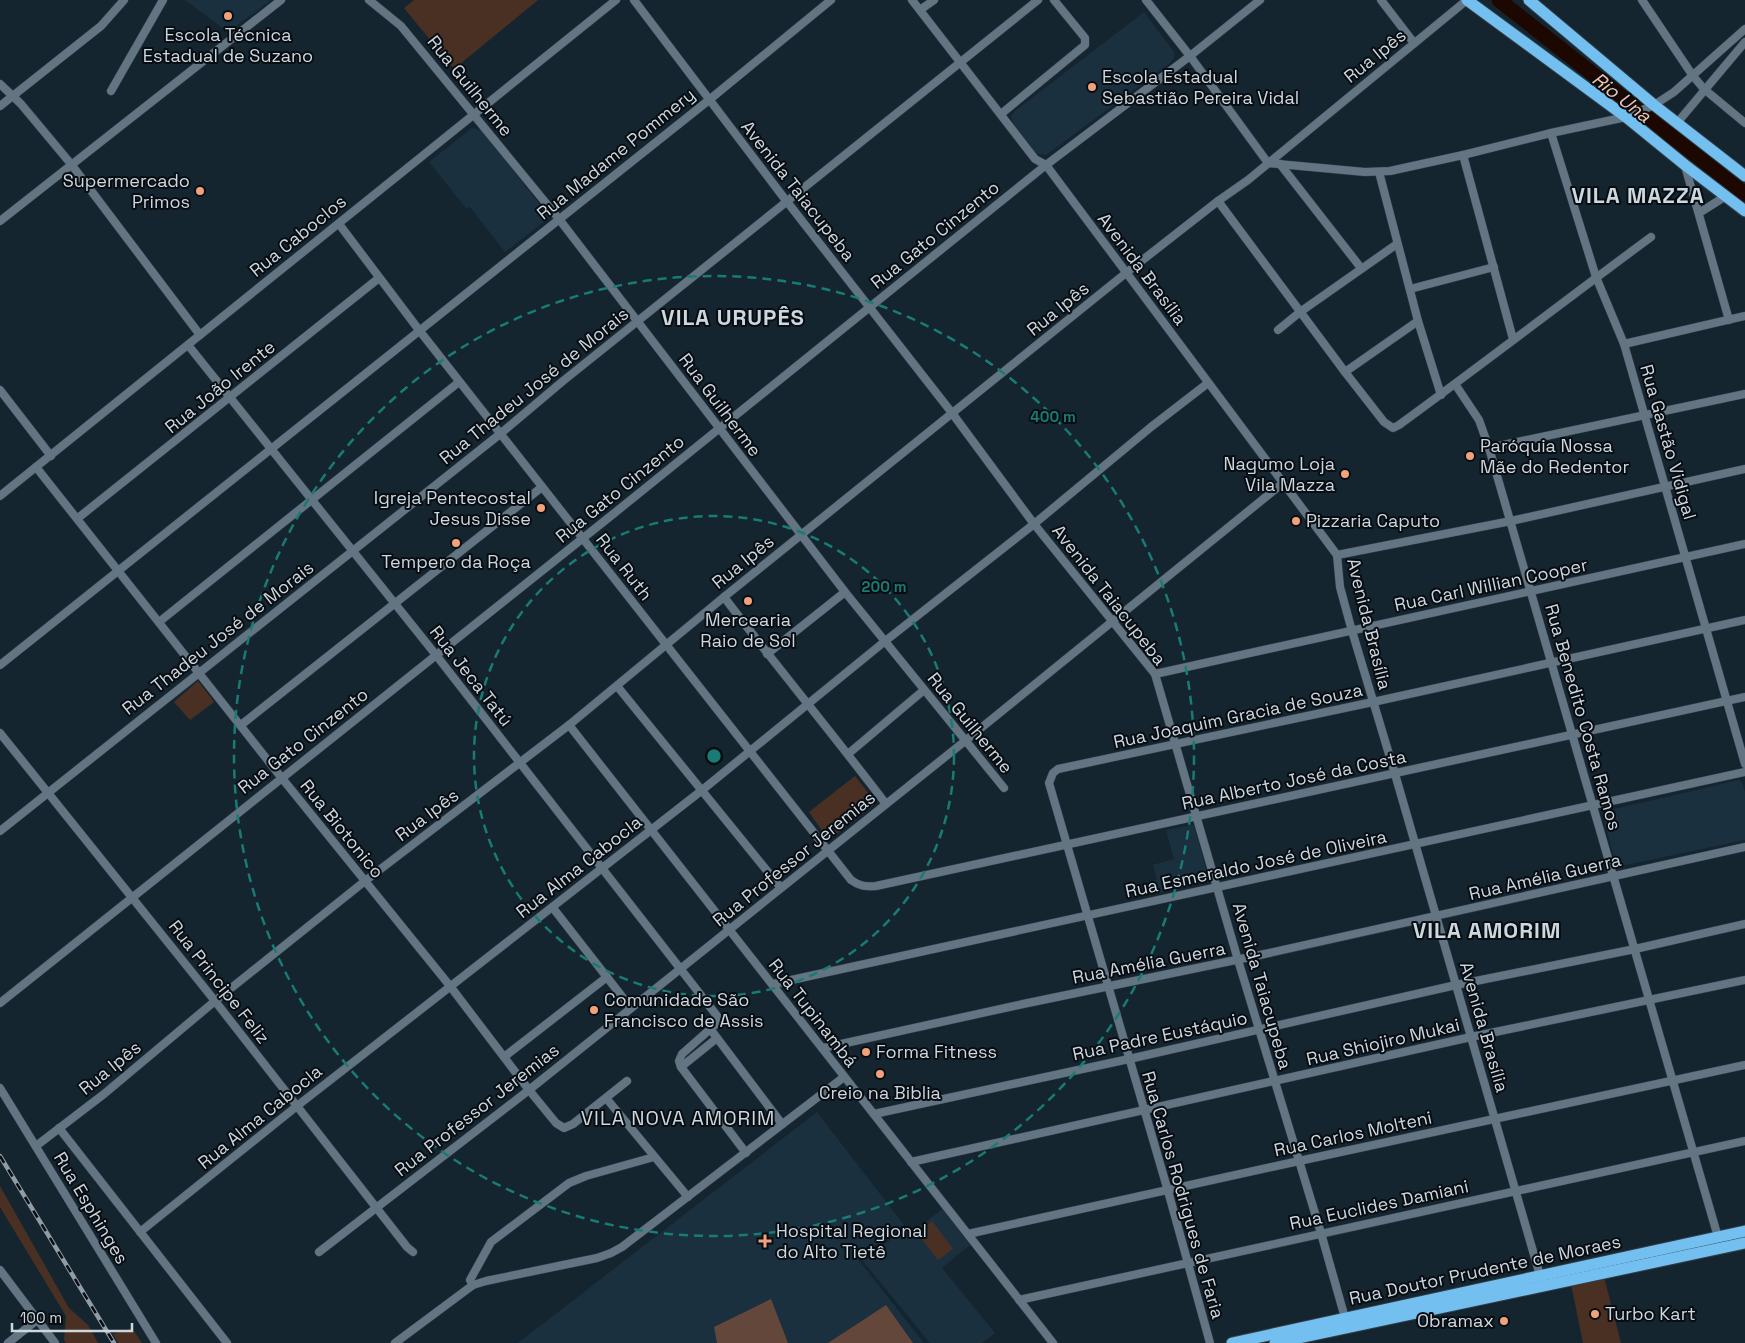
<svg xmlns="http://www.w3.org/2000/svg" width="1745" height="1343" viewBox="0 0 1745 1343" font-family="'Space Grotesk',sans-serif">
  <rect width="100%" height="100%" fill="#152530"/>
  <g fill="#1a303e">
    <path d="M 185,0 L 271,0 L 228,32 Z"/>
    <path d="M 1144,12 L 1174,52 L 1174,58 L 1170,63 L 1046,155 L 1036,153 L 1013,123 L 1011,116 L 1015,111 Z"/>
    <path d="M 472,128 L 481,130 L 550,217 L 505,252 L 470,207 L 466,208 L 429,162 Z"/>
    <path d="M 1739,780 L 1742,783 L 1745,792 L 1745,840 L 1621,866 L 1616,865 L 1602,812 Z"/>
    <path d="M 1191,825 L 1194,826 L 1209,879 L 1207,882 L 1159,893 L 1154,881 L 1157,879 L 1153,865 L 1174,859 L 1166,830 Z"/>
    <path d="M 817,1112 L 904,1225 L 857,1258 L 924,1343 L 518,1343 Z"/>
    <path d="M 943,1209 L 970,1245 L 942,1268 L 995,1333 L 982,1343 L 930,1343 L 862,1260 L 906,1229 L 910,1233 Z"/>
  </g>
  <g fill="#493023">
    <path d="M 414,0 L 538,0 L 454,69 L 404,8 Z"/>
    <path d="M 198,681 L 214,702 L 190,720 L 174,702 Z"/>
    <path d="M 855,776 L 876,803 L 830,839 L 827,838 L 809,812 Z"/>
    <path d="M 0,1186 L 69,1308 L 88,1325 L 98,1343 L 66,1343 L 64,1340 L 66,1316 L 0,1207 Z"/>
    <path d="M 932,1221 L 953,1249 L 938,1260 L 917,1233 Z"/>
    <path d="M 1603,1273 L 1621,1343 L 1583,1343 L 1571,1284 Z"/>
    <path d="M 132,1328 L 142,1343 L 118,1343 L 113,1334 Z"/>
  </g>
  <g fill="#63473a">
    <path d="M 771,1299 L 788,1343 L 717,1343 L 714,1327 Z"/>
    <path d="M 886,1305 L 913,1343 L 828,1343 Z"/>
  </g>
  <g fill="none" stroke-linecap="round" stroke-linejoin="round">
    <path stroke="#1d0801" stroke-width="15" d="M 1499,0 L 1745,194"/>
    <defs>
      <g id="minor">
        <path d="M 369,0 L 401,26 L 559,219 L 845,592 L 1004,788"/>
        <path d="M 634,0 L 781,194 L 952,413 L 1034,524 L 1155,674 L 1238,960 L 1321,1233 L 1345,1318"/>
        <path d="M 912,0 L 1035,159 L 1046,165 L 1337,555 L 1340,587 L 1352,631 L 1395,774 L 1541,1279"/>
        <path d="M 1146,0 L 1190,56 L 1268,163 L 1365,172 L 1390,171 L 1463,155 L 1551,133 L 1626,117 L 1654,105 L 1674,92 L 1745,29"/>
        <path d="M 1381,0 L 1414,43"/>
        <path d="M 1642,0 L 1693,76 L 1704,89 L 1745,123"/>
        <path d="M 920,10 L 934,0"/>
        <path d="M 0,84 L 21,104 L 71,164 L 200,335"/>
        <path d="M 111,91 L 163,0"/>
        <path d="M 0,106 L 101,26 L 124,0"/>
        <path d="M 1001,114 L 1085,45 L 1085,38 L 1054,0"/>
        <path d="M 1677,123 L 1745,42"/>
        <path d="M 1551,133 L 1596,277 L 1624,344 L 1745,764"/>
        <path d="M 1463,155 L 1513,339"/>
        <path d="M 1280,164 L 1361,268"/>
        <path d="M 1685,166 L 1729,320"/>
        <path d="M 1379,172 L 1418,321 L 1441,395"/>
        <path d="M 1218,201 L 1345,372 L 1384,422 L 1393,428 L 1399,425 C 1484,363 1567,299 1651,237"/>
        <path d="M 1699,213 L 1726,196"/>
        <path d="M 0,221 L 281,0"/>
        <path d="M 339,224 L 419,330 L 851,880 C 859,886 866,887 876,886 L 1745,697"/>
        <path d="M 1410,289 L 1494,267"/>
        <path d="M 1278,330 L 1300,312 L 1397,244"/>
        <path d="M 1624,344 L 1745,316"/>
        <path d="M 188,345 L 436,655 L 714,1012 L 717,1016 L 716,1024 L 682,1054 L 679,1061 L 681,1067 L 746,1153"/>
        <path d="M 1345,372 L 1418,321"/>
        <path d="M 1455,384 L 1479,420 L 1489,448 L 1718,1237"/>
        <path d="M 0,390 L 51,456"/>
        <path d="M 1489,448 L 1745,394"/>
        <path d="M 36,467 L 281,777 L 450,986 L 529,1090 L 556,1123 L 564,1128 L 573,1124 L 627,1081"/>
        <path d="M 0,496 L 616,0"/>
        <path d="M 78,518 L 379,278"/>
        <path d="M 1337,555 L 1511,521 L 1745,469"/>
        <path d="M 724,597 C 777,667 833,734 886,804"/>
        <path d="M 159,622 L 459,382"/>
        <path d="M 767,654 L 845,592"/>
        <path d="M 0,665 L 709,100 L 831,0"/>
        <path d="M 1155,674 L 1745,544"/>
        <path d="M 617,686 L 781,888"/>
        <path d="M 241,725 L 542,487"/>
        <path d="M 569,725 L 1053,1343"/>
        <path d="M 0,733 L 215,1001 L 407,1247 L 413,1252"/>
        <path d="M 848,754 L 924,690"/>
        <path d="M 0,831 L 500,434 L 563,381 L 1038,0"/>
        <path d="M 553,908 L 631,1008"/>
        <path d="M 773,984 C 1097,914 1421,843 1745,772"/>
        <path d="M 0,1003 L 612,515 L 1046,165 L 1190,56 L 1260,0"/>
        <path d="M 711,1030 L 782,1124"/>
        <path d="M 823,1048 L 1023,1004 L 1260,955 L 1745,847"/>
        <path d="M 504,1057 L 607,977"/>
        <path d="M 681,1067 L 717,1038"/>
        <path d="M 0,1088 L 156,1343"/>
        <path d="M 606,1098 L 688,1197"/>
        <path d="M 874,1114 L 1129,1059 L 1456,985 L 1635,949 L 1745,924"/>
        <path d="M 59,1128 L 227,1343"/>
        <path d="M 36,1146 L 104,1094 L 215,1001 L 365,881 L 569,725 L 724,597 L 1126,273 L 1218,201 L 1248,180 L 1467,0"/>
        <path d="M 911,1162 L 1471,1037 L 1745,980"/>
        <path d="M 140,1232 L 297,1106 L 701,791 L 884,642 L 1034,524 L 1151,427 L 1208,383"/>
        <path d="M 968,1234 L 1299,1161 L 1745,1065"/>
        <path d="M 319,1252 L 529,1090 L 965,741 L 1283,483"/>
        <path d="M 0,1270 L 55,1343"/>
        <path d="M 473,1285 L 470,1280 L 491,1242 L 569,1183 L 586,1176 L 654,1157"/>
        <path d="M 1019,1300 L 1745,1141"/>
        <path d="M 8,1343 L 37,1320"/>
        <path d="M 395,1343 L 473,1285 L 486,1281 L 597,1258 L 611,1253 L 622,1247 L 844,1077"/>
        <path d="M 1210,1343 L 1168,1191 L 1049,783 L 1053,773 L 1058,769 L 1373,702 L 1745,620"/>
      </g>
      <g id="highway">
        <path d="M 1467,0 L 1626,117 L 1685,165 L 1745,211"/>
        <path d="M 1529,0 L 1654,105 L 1745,176"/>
        <path d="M 1232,1343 L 1745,1231"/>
        <path d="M 1275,1343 L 1745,1243"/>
      </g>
    </defs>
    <use href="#minor" stroke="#333e47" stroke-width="9"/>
    <use href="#highway" stroke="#333e47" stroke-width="13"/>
    <use href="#minor" stroke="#637582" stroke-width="8"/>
    <use href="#highway" stroke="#73c0f0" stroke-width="11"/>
    <defs>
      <path id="rail" d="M 0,1156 L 114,1343"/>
    </defs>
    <use href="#rail" stroke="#919da5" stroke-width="4.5"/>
    <use href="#rail" stroke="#070d12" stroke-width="2.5" stroke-dasharray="8" stroke-linecap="butt"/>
  </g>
  <g fill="none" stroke="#187b74" stroke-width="2.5" stroke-dasharray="9 6">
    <circle cx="714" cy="756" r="240"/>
    <circle cx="714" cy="756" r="480"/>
  </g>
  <g fill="#f1a27b" stroke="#070d12" stroke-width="2">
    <circle cx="228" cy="16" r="5"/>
    <circle cx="1092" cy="87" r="5"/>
    <circle cx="200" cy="191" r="5"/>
    <circle cx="1470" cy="456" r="5"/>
    <circle cx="1345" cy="474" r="5"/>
    <circle cx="541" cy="508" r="5"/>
    <circle cx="1296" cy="521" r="5"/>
    <circle cx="456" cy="543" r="5"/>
    <circle cx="748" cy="601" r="5"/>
    <circle cx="594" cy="1010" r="5"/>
    <circle cx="866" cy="1052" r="5"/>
    <circle cx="880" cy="1074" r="5"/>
    <path d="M762.5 1233.5h5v5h5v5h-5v5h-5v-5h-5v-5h5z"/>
    <circle cx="1595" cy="1314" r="5"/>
    <circle cx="1504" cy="1321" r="5"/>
  </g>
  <g text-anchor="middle" stroke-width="4" stroke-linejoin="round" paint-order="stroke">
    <g font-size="18" fill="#cdd7de" stroke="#070d12" text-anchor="start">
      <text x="228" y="41" text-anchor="middle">Escola Técnica<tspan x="228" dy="21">Estadual de Suzano</tspan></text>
      <text x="1102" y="83">Escola Estadual<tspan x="1102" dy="21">Sebastião Pereira Vidal</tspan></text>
      <text x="190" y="187" text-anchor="end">Supermercado<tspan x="190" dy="21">Primos</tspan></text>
      <text x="1480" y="452">Paróquia Nossa<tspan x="1480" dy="21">Mãe do Redentor</tspan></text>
      <text x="1335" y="470" text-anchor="end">Nagumo Loja<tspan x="1335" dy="21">Vila Mazza</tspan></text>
      <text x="531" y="504" text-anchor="end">Igreja Pentecostal<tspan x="531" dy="21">Jesus Disse</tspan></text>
      <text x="1306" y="527">Pizzaria Caputo</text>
      <text x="456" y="568" text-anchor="middle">Tempero da Roça</text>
      <text x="748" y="626" text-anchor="middle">Mercearia<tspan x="748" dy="21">Raio de Sol</tspan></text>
      <text x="604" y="1006">Comunidade São<tspan x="604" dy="21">Francisco de Assis</tspan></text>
      <text x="876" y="1058">Forma Fitness</text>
      <text x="880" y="1099" text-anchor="middle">Creio na Biblia</text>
      <text x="776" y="1237">Hospital Regional<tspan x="776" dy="21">do Alto Tietê</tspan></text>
      <text x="1605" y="1320">Turbo Kart</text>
      <text x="1494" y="1327" text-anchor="end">Obramax</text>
    </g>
    <g font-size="18" fill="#cdd7de" stroke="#070d12">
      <text transform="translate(1375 56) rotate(-39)" y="6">Rua Ipês</text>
      <text transform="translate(470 86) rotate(51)" y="6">Rua Guilherme</text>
      <text transform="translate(616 154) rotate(-39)" y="6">Rua Madame Pommery</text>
      <text transform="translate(798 191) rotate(52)" y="6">Avenida Taiacupeba</text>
      <text transform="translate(935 235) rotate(-39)" y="6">Rua Gato Cinzento</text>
      <text transform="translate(298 236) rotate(-39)" y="6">Rua Caboclos</text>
      <text transform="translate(1142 269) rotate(53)" y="6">Avenida Brasília</text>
      <text transform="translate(1058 309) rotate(-39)" y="6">Rua Ipês</text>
      <text transform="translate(534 386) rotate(-39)" y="6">Rua Thadeu José de Morais</text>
      <text transform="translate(220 387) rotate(-39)" y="6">Rua João Irente</text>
      <text transform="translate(720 405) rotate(53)" y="6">Rua Guilherme</text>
      <text transform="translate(1668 442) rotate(74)" y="6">Rua Gastão Vidigal</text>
      <text transform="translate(620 489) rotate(-39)" y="6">Rua Gato Cinzento</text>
      <text transform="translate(743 562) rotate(-39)" y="6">Rua Ipês</text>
      <text transform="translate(624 567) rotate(52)" y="6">Rua Ruth</text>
      <text transform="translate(1491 585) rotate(-12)" y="6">Rua Carl Willian Cooper</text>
      <text transform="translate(1109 595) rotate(52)" y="6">Avenida Taiacupeba</text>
      <text transform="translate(1369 624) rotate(76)" y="6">Avenida Brasília</text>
      <text transform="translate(218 638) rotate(-38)" y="6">Rua Thadeu José de Morais</text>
      <text transform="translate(471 676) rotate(52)" y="6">Rua Jeca Tatú</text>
      <text transform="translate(1238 716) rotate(-12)" y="6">Rua Joaquim Gracia de Souza</text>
      <text transform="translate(1583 717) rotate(74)" y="6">Rua Benedito Costa Ramos</text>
      <text transform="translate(970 723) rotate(51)" y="6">Rua Guilherme</text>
      <text transform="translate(303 741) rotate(-38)" y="6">Rua Gato Cinzento</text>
      <text transform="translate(1294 780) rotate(-12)" y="6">Rua Alberto José da Costa</text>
      <text transform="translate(427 815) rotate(-37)" y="6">Rua Ipês</text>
      <text transform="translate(342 829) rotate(51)" y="6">Rua Biotonico</text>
      <text transform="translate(794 859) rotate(-39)" y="6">Rua Professor Jeremias</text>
      <text transform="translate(1256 864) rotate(-12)" y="6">Rua Esmeraldo José de Oliveira</text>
      <text transform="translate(579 867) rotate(-38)" y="6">Rua Alma Cabocla</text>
      <text transform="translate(1545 877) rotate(-13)" y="6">Rua Amélia Guerra</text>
      <text transform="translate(1149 963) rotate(-11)" y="6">Rua Amélia Guerra</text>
      <text transform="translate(219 982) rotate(52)" y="6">Rua Principe Feliz</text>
      <text transform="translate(1262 986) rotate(74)" y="6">Avenida Taiacupeba</text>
      <text transform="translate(813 1013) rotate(52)" y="6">Rua Tupinambá</text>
      <text transform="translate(1484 1027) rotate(74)" y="6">Avenida Brasília</text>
      <text transform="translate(1160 1036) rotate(-12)" y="6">Rua Padre Eustáquio</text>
      <text transform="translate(1383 1042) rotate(-13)" y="6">Rua Shiojiro Mukai</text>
      <text transform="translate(110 1068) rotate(-39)" y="6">Rua Ipês</text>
      <text transform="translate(477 1110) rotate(-38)" y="6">Rua Professor Jeremias</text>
      <text transform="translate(260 1117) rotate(-39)" y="6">Rua Alma Cabocla</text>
      <text transform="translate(1353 1134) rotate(-12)" y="6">Rua Carlos Molteni</text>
      <text transform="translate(1183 1195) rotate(74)" y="6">Rua Carlos Rodrigues de Faria</text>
      <text transform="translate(1379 1205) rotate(-12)" y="6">Rua Euclides Damiani</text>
      <text transform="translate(91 1208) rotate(59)" y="6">Rua Esphinges</text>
      <text transform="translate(1485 1270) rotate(-12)" y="6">Rua Doutor Prudente de Moraes</text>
    </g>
    <g font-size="19" font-style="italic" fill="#f7c0a5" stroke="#070d12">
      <text transform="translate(1622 97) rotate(38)" y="7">Rio Una</text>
    </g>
    <g font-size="20" letter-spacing="1" fill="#cdd7de" stroke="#070d12">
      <text x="678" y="1125">VILA NOVA AMORIM</text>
    </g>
    <g font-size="22" font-weight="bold" letter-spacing="1" fill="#cdd7de" stroke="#070d12">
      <text x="1638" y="203">VILA MAZZA</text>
      <text x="733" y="325">VILA URUPÊS</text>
      <text x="1487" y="938">VILA AMORIM</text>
    </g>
  </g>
  <circle cx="714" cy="756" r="8" fill="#187b74" stroke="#070d12" stroke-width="2.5"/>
  <g font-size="15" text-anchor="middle" font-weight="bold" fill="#187b74" stroke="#070d12" stroke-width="4" stroke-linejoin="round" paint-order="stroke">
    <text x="1053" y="422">400 m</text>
    <text x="884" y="592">200 m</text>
  </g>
  <path d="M12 1323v8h120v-8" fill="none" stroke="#cdd7de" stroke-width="2.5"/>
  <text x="20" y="1323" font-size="15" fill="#cdd7de" stroke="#070d12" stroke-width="4" paint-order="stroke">100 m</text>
</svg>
